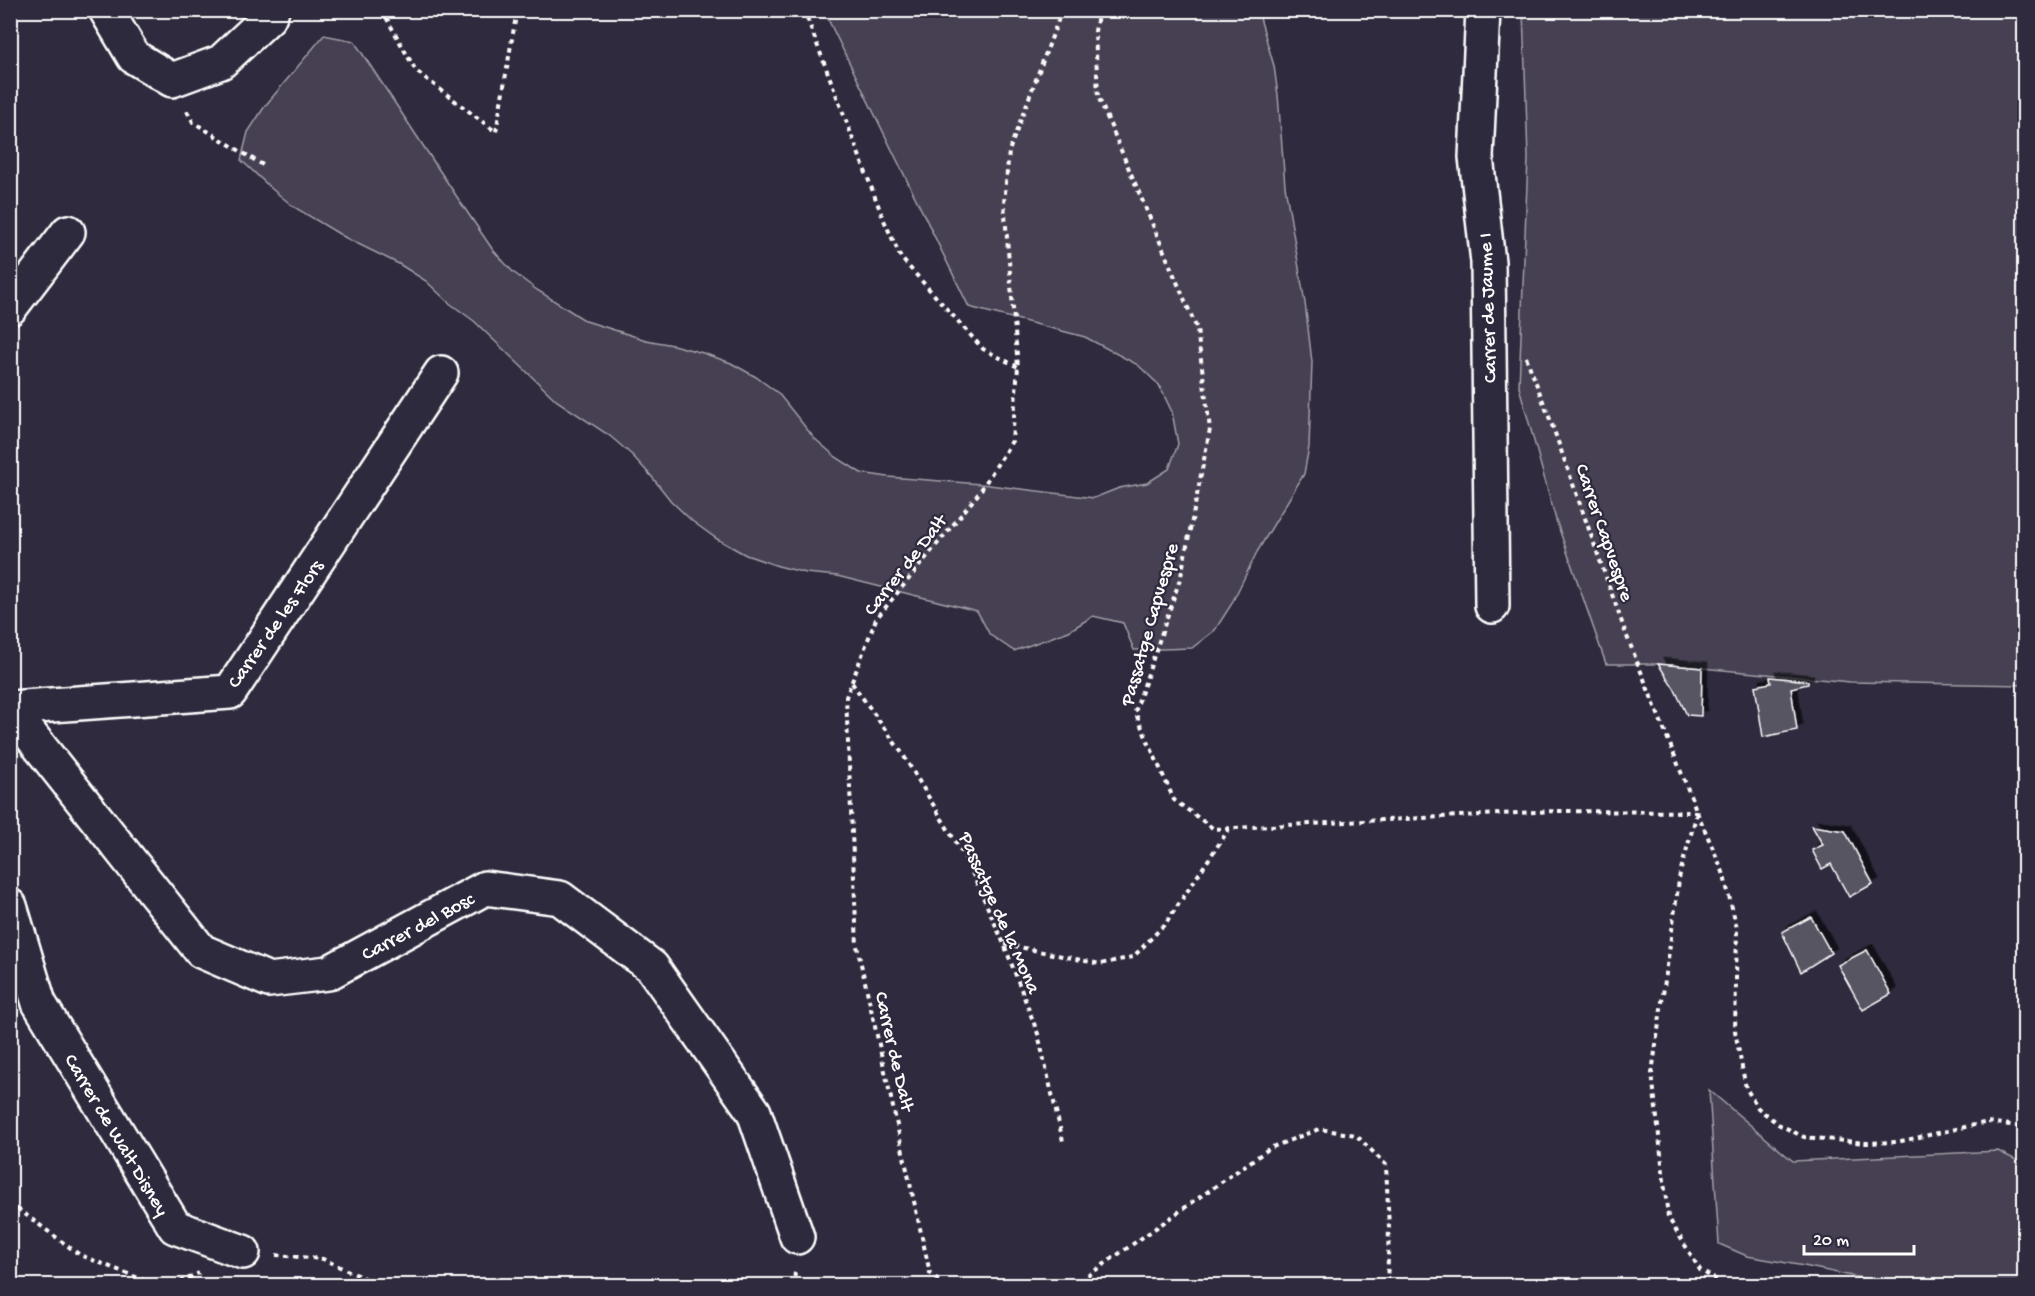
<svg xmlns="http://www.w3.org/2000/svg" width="2035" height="1296" viewBox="0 0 2035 1296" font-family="'Gochi Hand',sans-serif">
  <defs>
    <filter id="shadow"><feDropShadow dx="5.5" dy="-5.5" stdDeviation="0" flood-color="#0009"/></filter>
  </defs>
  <rect width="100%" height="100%" fill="#2f2a3d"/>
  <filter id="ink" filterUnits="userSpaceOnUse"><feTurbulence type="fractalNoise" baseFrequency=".0167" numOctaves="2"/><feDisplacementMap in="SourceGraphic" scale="12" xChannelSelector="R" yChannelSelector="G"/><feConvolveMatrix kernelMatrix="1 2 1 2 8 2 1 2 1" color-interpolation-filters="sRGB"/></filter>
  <g filter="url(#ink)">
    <g fill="#464152" stroke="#a2a0a8" stroke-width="1.5">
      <path d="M 824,11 L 1258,11 L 1274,66 L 1278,95 L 1285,186 L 1305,303 L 1312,362 L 1309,447 L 1304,474 L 1257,552 L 1231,605 L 1215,630 L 1192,648 L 1134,650 L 1123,623 L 1093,616 L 1069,631 L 1014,651 L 990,635 L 977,611 L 837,576 L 806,573 L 778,566 L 746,555 L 717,539 L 692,521 L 671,501 L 652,477 L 632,455 L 610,436 L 557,401 L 474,321 L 448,302 L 426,281 L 399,264 L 346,238 L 294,207 L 272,189 L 241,160 L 248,132 L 265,106 L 324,35 L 354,41 L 461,203 L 493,250 L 513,272 L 537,290 L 586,321 L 646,340 L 673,345 L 703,353 L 731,363 L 756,377 L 778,393 L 814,438 L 836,457 L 861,473 L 888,477 L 981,484 L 1094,498 L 1119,488 L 1147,483 L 1169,469 L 1178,444 L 1172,412 L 1159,385 L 1138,365 L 1085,337 L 969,307 Z"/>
      <path d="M 1523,11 L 2024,11 L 2024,685 L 1850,682 L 1658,664 L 1606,664 L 1556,520 L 1519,387 L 1528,158 Z"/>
      <path d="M 1709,1090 L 1793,1161 L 1998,1151 L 2024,1164 L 2024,1285 L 1895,1285 L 1804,1266 L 1747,1256 L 1719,1244 Z"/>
    </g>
    <g fill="#595564" stroke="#fff" stroke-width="1.5" filter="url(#shadow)">
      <path d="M 1658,664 L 1702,668 L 1701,716 L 1687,715 L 1674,688 Z"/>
      <path d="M 1770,677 L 1808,681 L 1808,684 L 1791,688 L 1797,730 L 1763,737 L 1755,686 L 1771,683 Z"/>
      <path d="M 1812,826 L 1845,831 L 1873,884 L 1849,897 L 1831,864 L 1822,869 L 1812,850 L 1823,845 Z"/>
      <path d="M 1811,917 L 1831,953 L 1801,972 L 1782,932 Z"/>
      <path d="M 1867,950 L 1891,994 L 1863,1010 L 1838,965 Z"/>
    </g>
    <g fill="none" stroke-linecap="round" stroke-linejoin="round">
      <defs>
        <g id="street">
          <path d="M 106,10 L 134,57 L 172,80 L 221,62 L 269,17 L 272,10"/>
          <path d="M 1483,10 L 1476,157 L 1488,262 L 1492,606"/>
          <path d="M 10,308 L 68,232"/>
          <path d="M 10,708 L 230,692 L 441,373"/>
          <path d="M 10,709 L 201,951 L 269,980 L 328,973 L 485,888 L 560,898 L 652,967 L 754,1112 L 797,1237"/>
          <path d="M 10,906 L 39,1003 L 175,1227 L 243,1252"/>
        </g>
      </defs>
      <use href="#street" stroke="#fff" stroke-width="38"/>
      <g stroke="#fff" stroke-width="4" stroke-dasharray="4.5 4.5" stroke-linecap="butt">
        <path d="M 382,10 L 416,71 L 496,132 L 517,10"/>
        <path d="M 804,10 L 883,218 L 901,258 L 983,349 L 1018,367"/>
        <path d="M 1099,10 L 1095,31 L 1098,96 L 1197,329 L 1210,429 L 1181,576 L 1135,712 L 1174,800 L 1214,829 L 1556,811 L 1697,812"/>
        <path d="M 187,111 L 193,122 L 266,167"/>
        <path d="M 1526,357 L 1551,422 L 1626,634 L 1697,812 L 1723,872 L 1737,928 L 1735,1031 L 1746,1088 L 1758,1108 L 1778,1124 L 1804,1137 L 1866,1143 L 1897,1142 L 1988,1122 L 2017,1126 L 2024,1129"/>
        <path d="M 852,683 L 902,753 L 966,859 L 1004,944 L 1038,1034 L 1063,1141"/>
        <path d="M 1697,813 L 1680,873 L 1652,1073 L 1668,1217 L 1700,1270 L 1726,1286"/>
        <path d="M 1005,944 L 1100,964 L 1133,957 L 1166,923 L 1229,829"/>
        <path d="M 10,1203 L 80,1255 L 159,1286"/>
        <path d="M 276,1255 L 323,1259 L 381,1286"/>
        <path d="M 172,1286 L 199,1273"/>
        <path d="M 794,1286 L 795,1271"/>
        <path d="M 946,1286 L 930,1273 L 857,946 L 846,697 L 876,619 L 979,493 L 1012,441 L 1018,367 L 1004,203 L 1009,151 L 1062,10"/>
        <path d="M 1073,1286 L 1270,1148 L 1319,1129 L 1356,1135 L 1386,1165 L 1389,1228 L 1387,1286"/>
      </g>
      <use href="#street" stroke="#2f2a3d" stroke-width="33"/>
    </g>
  </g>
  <g text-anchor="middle" stroke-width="4.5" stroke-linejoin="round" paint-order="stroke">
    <g font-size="20" fill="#fff" stroke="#2f2a3d">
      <text transform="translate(1486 308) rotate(-92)" y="7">Carrer de Jaume I</text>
      <text transform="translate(1606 532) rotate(71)" y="7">Carrer Capvespre</text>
      <text transform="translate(904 564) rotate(-52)" y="7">Carrer de Dalt</text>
      <text transform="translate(274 623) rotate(-55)" y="7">Carrer de les Flors</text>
      <text transform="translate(1148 624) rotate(-74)" y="7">Passatge Capvespre</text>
      <text transform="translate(1001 912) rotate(66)" y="7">Passatge de la Mona</text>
      <text transform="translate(417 925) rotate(-28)" y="7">Carrer del Bosc</text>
      <text transform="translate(896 1051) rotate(77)" y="7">Carrer de Dalt</text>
      <text transform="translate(118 1134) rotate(59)" y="7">Carrer de Walt Disney</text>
    </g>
  </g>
  <rect width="2035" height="1296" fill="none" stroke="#2f2a3d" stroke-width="36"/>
  <rect x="18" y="18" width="1999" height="1260" fill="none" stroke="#fff" stroke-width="2" filter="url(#ink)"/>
  <path d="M1804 1245v9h110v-9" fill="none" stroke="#ffffff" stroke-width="3"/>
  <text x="1813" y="1245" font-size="18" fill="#ffffff" stroke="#2f2a3d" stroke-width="4.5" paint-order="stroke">20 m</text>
</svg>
